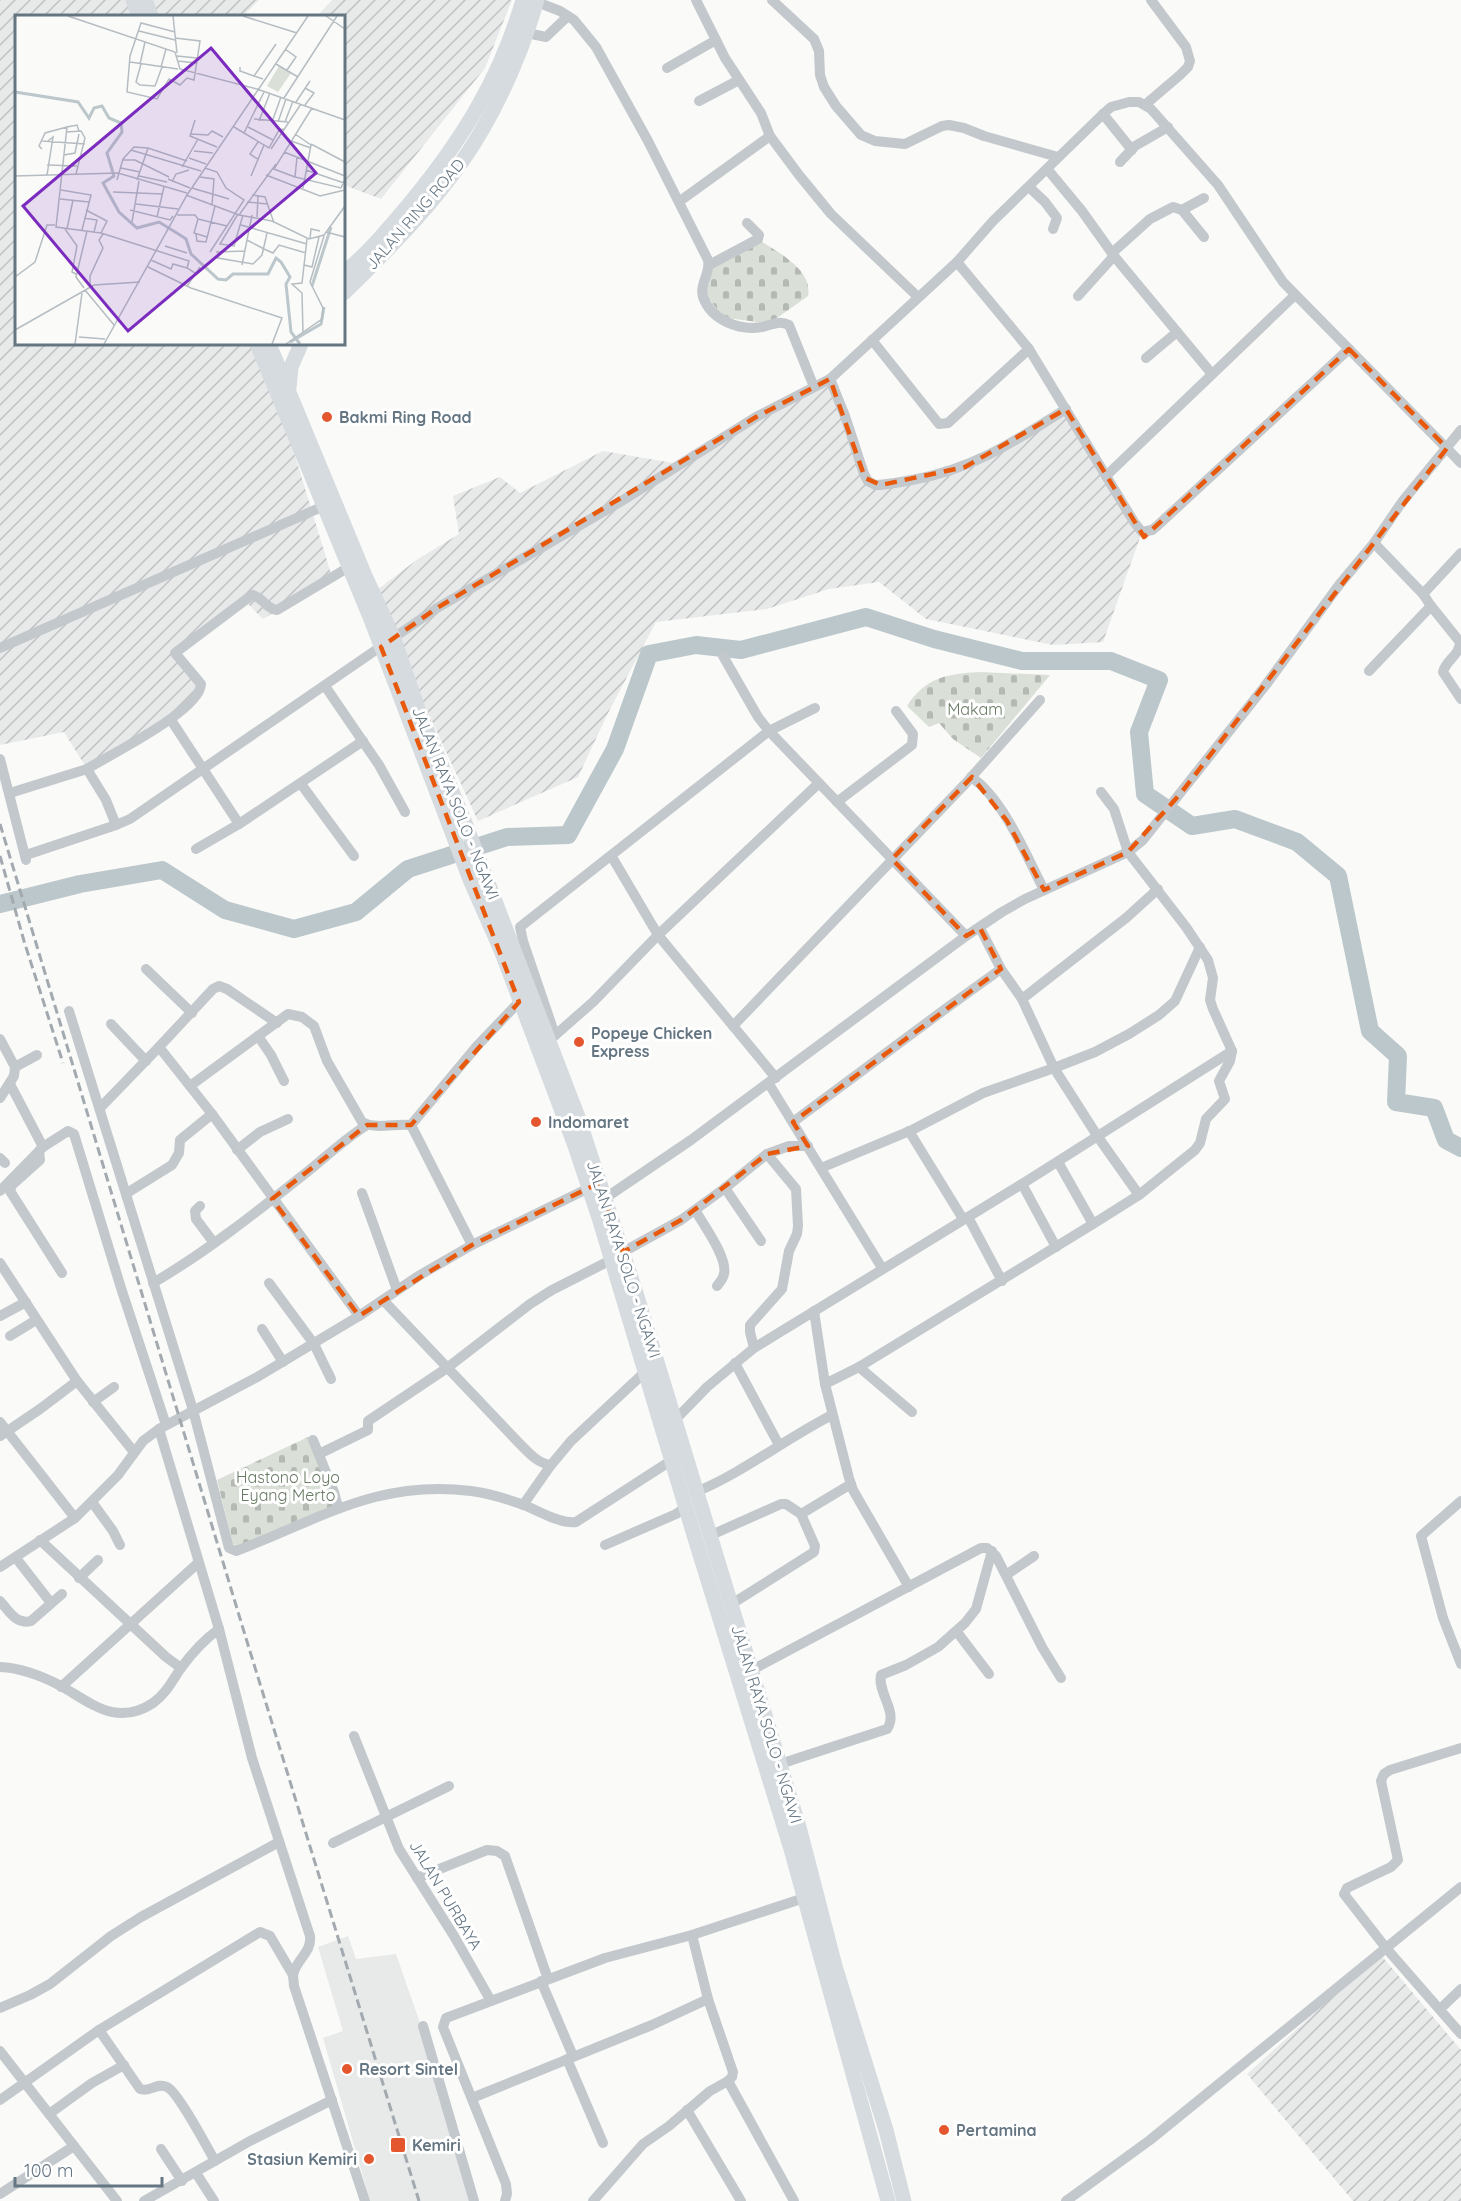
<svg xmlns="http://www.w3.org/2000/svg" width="1461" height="2201" viewBox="0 0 1461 2201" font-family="Quicksand,sans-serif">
  <defs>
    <pattern id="industrial-furrows" width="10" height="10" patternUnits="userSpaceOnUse" patternTransform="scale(1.5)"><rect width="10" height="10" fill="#e8e9e9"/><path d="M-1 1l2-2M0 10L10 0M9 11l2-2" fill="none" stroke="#c0c1c2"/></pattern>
    <pattern id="cemetery-stones" width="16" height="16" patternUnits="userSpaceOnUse" patternTransform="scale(1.5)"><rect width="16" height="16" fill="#dadfd7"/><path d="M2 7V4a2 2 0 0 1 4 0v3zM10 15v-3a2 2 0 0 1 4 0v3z" fill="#b4b9b4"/></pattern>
  </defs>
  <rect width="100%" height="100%" fill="#fafaf8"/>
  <path fill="#e8e9e9" d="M 348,1936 L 356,1959 L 396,1954 L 419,2020 L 471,2201 L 370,2201 L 323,2038 L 343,2031 L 318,1947 Z"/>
  <g fill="url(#industrial-furrows)">
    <path d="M 0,0 L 259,0 L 243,16 L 16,16 L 16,344 L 261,344 L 332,577 L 263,619 L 243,599 L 174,653 L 199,680 L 197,697 L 87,769 L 64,732 L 0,745 Z"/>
    <path d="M 332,0 L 512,0 L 485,68 L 381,199 L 344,185 L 344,16 L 317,16 Z"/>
    <path d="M 830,379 L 868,481 L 905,481 L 965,467 L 1066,409 L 1142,532 L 1103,642 L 1053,645 L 926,619 L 879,582 L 829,589 L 767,609 L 656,622 L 607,715 L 578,777 L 478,821 L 373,593 L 418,559 L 459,534 L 453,496 L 500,477 L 520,493 L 603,451 L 679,464 Z"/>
    <path d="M 1380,1954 L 1461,2050 L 1461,2201 L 1353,2201 L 1247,2074 Z"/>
  </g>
  <g fill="url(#cemetery-stones)">
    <path d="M 761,241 C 779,253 813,270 808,296 L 777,318 L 764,323 L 728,318 L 719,312 L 706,295 L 712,268 Z"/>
    <path d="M 979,672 L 1050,675 L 981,758 L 953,739 L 939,723 L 929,727 L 907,706 C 926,677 947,674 979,672 Z"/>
    <path d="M 308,1437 L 323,1471 L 334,1506 L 238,1546 L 233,1544 L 217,1480 Z"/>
  </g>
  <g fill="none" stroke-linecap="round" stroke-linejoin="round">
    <path stroke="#bbc7cb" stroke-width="18" d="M 0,904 L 80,884 L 162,870 L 225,910 L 294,929 L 356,912 L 408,869 L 507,837 L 568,835 L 615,749 L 649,654 L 696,645 L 741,650 L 866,617 L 934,639 L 1022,661 L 1111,661 L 1159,680 L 1139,732 L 1145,794 L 1192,826 L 1235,819 L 1297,842 L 1338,876 L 1370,1031 L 1398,1056 L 1396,1102 L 1434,1108 L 1446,1140 L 1461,1148"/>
    <g stroke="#c3c8cc" stroke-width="10">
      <path d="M 696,0 L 725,58 L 761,113 L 770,136 L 799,175 L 831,214 L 918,297"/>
      <path d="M 772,0 L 814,39 L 819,51 L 820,75 L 824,87 L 836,106 L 861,135 L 875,141 L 905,144 L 942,126 L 949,125 L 964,128 L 984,136 L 1058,157"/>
      <path d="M 537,2 L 560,11 L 574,20 L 596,47 L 648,141 L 708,260 C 711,273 699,284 703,297 C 711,320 739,331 762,327 C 771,325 779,320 789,325 L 814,387"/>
      <path d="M 527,33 L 546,37 L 568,16"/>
      <path d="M 667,68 L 716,40"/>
      <path d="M 699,101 L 739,80"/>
      <path d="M 1146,104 L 1180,75 L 1188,67 L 1190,61 L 1186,47 L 1151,0"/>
      <path d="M 1103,114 L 1132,150"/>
      <path d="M 1120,162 L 1135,146 L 1168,127"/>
      <path d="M 1048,170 L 1082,211 L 1114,256 L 1212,374"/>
      <path d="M 1029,187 L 1045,202 L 1057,218 L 1053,229"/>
      <path d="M 680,201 L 770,136"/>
      <path d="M 1182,210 L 1204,198"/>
      <path d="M 1112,253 L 1150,219 L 1173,207 L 1182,210 L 1204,237"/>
      <path d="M 957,262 L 1029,349 L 1134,522 L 1142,532 L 1152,530 L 1157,526 L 1349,349"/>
      <path d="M 709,265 L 758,239 L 759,235 L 747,223"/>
      <path d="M 1078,296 L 1114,256"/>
      <path d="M 872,340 L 939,424 L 948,423 L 1029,349"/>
      <path d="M 1146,358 L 1177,332"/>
      <path d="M 830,379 L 845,416 L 864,474 L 868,481 L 875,485 C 887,485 900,482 912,480 C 973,469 1014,442 1066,409"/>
      <path d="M 1106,476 L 1295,295"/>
      <path d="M 1374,543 L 1423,594 L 1431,606 L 1460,642 C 1460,655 1446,660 1443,672 L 1461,699"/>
      <path d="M 1423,594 L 1461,553"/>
      <path d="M 0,648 L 324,506"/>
      <path d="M 723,656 L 758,717 L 769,731 L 966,936"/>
      <path d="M 1369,671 L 1431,606"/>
      <path d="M 325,686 L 379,765 L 405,812"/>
      <path d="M 171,720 L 239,824"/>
      <path d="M 0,759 L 26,860"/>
      <path d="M 87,769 C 111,754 201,710 201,684 L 175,653 L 252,595 C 263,597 266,609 277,610 L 349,567"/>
      <path d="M 971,777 C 1003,798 1027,857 1044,890"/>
      <path d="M 301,784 L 354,856"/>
      <path d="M 10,793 L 87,769 L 106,800 L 116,825 L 130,819 L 437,608 L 620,502 L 756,417 L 830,379 L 957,262 L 993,221 L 1103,114 L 1111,107 L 1129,102 L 1139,102 L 1151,109 L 1218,185 L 1283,282 L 1461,463"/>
      <path d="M 837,802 L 912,745 L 913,734 L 896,711"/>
      <path d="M 196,849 L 239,824 L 363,741"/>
      <path d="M 26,855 L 116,825"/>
      <path d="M 612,857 L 658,935 L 776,1078"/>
      <path d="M 980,928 L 1001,969 L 1022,999 L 1054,1068 L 1098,1137 L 1139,1195"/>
      <path d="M 146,969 L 192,1013"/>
      <path d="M 1022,999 L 1126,918 L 1158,889"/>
      <path d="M 69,1011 L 193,1410 L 229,1548 L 236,1551 C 319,1520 377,1479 471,1491 C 489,1493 507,1499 524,1505 C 539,1511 560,1524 576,1522 L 672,1460"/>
      <path d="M 277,1023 L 227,989 L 219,986 L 213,989 L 159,1047 L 212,1114 L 359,1316"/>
      <path d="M 111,1024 L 146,1061"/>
      <path d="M 733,1026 L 966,783 L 1040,700"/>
      <path d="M 555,1035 L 523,941 L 520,927 L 769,731 L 815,708"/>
      <path d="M 258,1036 L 271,1055 L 284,1081"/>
      <path d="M 552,1038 L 593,1002 L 658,935 L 819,783"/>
      <path d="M 0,1039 L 15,1067 L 14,1076 L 0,1098"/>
      <path d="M 15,1067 L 37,1055"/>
      <path d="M 10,1084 L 43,1147"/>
      <path d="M 769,1084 L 882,1268"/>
      <path d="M 190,1086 L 288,1014 L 302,1017 L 314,1026 L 327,1061 L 362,1122 C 376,1130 395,1123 411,1125 L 477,1046 L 519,1002"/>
      <path d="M 100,1108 L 159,1047"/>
      <path d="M 793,1122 L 948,1007 L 1001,969"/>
      <path d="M 411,1125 L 472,1245"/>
      <path d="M 909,1131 L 963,1219"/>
      <path d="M 237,1150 L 260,1132 L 288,1119"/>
      <path d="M 39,1151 L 40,1160 L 12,1185 L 10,1191 L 62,1273"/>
      <path d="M 0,1158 L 5,1163"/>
      <path d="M 1058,1162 L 1093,1224"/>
      <path d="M 821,1168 L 912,1130 L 983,1093 L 1054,1068 L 1095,1052 L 1129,1034 L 1159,1015 L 1175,1001 L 1200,947"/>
      <path d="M 1022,1184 L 1056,1247"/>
      <path d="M 725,1188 L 761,1241"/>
      <path d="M 0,1191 L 43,1147 L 68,1131 L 74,1134 L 121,1288 L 166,1425"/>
      <path d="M 127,1193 L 172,1165 L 179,1153 L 180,1140 L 212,1114"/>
      <path d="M 362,1193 L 397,1290"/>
      <path d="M 601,1201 L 691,1140 L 966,936 L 1002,912 L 1025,899 L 1128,852 L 1143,840 L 1265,686 L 1339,585 L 1374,543 L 1402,502 L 1461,430"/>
      <path d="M 200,1206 L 195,1211 L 196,1219 L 214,1243"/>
      <path d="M 695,1210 C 703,1224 728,1258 724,1274 C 723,1279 720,1282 717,1286"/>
      <path d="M 968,1217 L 1002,1281"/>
      <path d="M 623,1252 L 681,1220 L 725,1188 L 767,1154 L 789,1146 L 808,1146"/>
      <path d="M 0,1263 L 77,1381 L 134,1452"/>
      <path d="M 153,1283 C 206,1252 254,1214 302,1176 C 324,1159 343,1140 367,1125"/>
      <path d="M 269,1283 L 314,1344 L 331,1379"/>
      <path d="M 383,1300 L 519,1443 C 529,1453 537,1463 551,1465 L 571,1441 L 645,1372"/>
      <path d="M 814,1311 L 825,1384 L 849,1478 L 853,1490 L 909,1587"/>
      <path d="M 0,1316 L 26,1302"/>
      <path d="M 262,1329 L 283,1362"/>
      <path d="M 10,1336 L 36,1320"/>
      <path d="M 754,1348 L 750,1332 L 750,1325 L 782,1289 L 789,1251 L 797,1234 L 798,1226 L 796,1189 L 767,1154"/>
      <path d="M 735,1363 L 779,1445"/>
      <path d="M 859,1367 L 912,1412"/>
      <path d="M 825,1384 L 859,1367 L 1093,1224 L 1139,1195 L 1195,1150 L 1200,1143 L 1206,1119 L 1225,1099 L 1219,1081 L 1230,1061 L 1232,1051 L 1213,1009 L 1210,1000 L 1213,978 L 1208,960 L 1186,927 L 1128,852 L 1114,809 L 1101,792"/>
      <path d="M 93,1402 L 114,1387"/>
      <path d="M 674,1421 L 707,1387 L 754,1348 L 1022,1184 L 1232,1051"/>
      <path d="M 0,1422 L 75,1518"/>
      <path d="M 159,1429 L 219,1629 L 252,1758 L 310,1936 C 312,1953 296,1959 293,1975"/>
      <path d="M 0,1436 L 40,1409 L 77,1381"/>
      <path d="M 313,1440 L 334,1492 L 338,1507"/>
      <path d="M 319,1454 L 368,1430 L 368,1421 L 447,1368 L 530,1304 L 552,1290 L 611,1260"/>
      <path d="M 696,1492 C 744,1472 785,1439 832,1415"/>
      <path d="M 1461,1501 L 1421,1536 L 1443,1618 L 1461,1664"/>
      <path d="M 92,1502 L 113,1531 L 120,1545"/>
      <path d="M 523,1505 L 551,1465"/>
      <path d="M 709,1536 L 781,1504 L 786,1504 L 801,1514"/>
      <path d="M 40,1540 L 166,1657 L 181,1668"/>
      <path d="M 605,1545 L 676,1514 L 685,1508"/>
      <path d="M 16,1558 L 51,1603"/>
      <path d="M 0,1567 L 75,1518 L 118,1475 L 143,1441 L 159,1429 L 259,1376 L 359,1316 L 420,1275 L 472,1245 L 593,1186"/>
      <path d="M 1006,1575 L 1034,1556"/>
      <path d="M 79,1578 L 98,1560"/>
      <path d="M 0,1601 C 9,1611 16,1625 31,1621 L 62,1594"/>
      <path d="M 730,1605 L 814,1552 L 815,1546 L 801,1514 L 851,1484"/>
      <path d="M 957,1632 L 989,1674"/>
      <path d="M 0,1667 C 22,1668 42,1676 61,1686 C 91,1703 117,1727 153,1703 C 166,1694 172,1681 181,1668 C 192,1653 205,1639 219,1629"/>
      <path d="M 750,1671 L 981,1548 L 987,1548 L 996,1556 L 1042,1647 L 1061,1678"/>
      <path d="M 61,1687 L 198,1563"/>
      <path d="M 354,1736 L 399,1849 L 454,1936 L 491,2001"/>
      <path d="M 1461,1748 L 1390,1770 L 1384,1774 L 1381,1781 L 1398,1860 L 1391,1867 L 1347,1888 L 1344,1894 L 1386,1948 L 1461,2034"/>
      <path d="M 780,1764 L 887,1729 C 899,1712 877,1693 881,1675 L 906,1665 L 938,1647 L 965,1623 L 976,1609 L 992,1551"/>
      <path d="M 333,1843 L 449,1786"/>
      <path d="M 417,1878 L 487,1850 L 497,1851 L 505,1856 L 548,1979"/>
      <path d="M 541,1981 L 573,2056"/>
      <path d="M 0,2008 L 30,1995 L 50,1984 L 111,1936 L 141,1917 L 279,1842"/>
      <path d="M 1440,2009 L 1461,1989"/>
      <path d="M 423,2026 L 474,2201"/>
      <path d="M 99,2030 L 260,1932 L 270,1936 L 293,1975 L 294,1986 L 365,2201"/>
      <path d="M 0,2051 L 117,2201"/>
      <path d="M 567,2059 L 603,2143"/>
      <path d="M 728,2081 L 794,2201"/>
      <path d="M 472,2098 L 652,2025 L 708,1999"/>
      <path d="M 0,2100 L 99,2030 L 140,2089 C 149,2093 157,2082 167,2087 C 178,2092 207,2147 215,2161"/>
      <path d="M 687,2110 L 741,2201"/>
      <path d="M 49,2114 L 92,2083 L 124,2065"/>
      <path d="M 161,2149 L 182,2181"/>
      <path d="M 196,2173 L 214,2201"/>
      <path d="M 0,2194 L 74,2146"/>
      <path d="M 144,2201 L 250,2141 L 332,2100"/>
      <path d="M 505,2201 L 507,2194 L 506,2184 L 443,2027 L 446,2018 L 605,1958 L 692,1935 L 804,1898"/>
      <path d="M 593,2201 L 643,2144 L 669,2126 L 710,2091 L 728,2081 L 732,2077 L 733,2072 L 708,1999 L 692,1935"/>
      <path d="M 1066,2201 L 1150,2140 L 1461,1887"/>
    </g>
    <g stroke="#d6dbdf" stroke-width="15">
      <path d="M 133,0 L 139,16"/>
      <path d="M 145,0 L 151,16"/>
      <path d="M 344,273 C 369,252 389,228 410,203 C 462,140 500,79 523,0"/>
      <path d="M 344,293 C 394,244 447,191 482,130 C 506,89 524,45 537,0"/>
      <path d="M 257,344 L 372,622 L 471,882 L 501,950 L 574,1143 L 600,1221 L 694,1535 L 791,1849 L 888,2201"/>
      <path d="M 269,344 L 366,578 L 394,639 L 417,706 L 465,823 L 578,1117 L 636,1293 L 799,1827 L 835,1966 L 886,2130 L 904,2201"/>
      <path d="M 289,388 L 291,367 L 301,344"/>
    </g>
    <g stroke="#a2aab0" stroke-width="3" stroke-dasharray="9 4.5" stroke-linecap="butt">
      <path d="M 0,824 L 245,1635 L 419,2201"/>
      <path d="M 0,856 L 24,941 L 63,1063"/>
    </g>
  </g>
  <path fill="none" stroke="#e8590c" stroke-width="4.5" stroke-dasharray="12 8" stroke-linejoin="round" d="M 1349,349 L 1447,448 L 1181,793 L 1128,852 L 1044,890 L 1007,821 L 972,777 L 892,859 L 966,936 L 980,928 L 1001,969 L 793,1122 L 808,1146 L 767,1154 L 681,1220 L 623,1252 L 599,1183 L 472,1245 L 359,1316 L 272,1199 L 367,1125 L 411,1125 L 519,1002 L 381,647 L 437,608 L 756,417 L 830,379 L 865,478 L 881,485 L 965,467 L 1066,409 L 1144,537 Z"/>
  <g fill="#e4572e" stroke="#fff" stroke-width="2">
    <circle cx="327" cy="417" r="6"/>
    <circle cx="579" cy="1042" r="6"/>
    <circle cx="536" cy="1122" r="6"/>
    <circle cx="347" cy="2069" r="6"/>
    <circle cx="944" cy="2130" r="6"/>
    <rect x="390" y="2137" width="16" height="16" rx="3"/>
    <circle cx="369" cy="2159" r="6"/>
  </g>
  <g text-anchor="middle" stroke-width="6" stroke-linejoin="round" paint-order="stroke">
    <g font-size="16" fill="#657683" stroke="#fff">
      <text transform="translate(415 214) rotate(-49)" y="6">JALAN RING ROAD</text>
      <text transform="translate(456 803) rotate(68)" y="6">JALAN RAYA SOLO - NGAWI</text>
      <text transform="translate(624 1259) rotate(72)" y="6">JALAN RAYA SOLO - NGAWI</text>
      <text transform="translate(767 1724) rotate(73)" y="6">JALAN RAYA SOLO - NGAWI</text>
      <text transform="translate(446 1895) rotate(59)" y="6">JALAN PURBAYA</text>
    </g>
    <g font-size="16" font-weight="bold" fill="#657683" stroke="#fff" text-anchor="start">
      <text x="339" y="423">Bakmi Ring Road</text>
      <text x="591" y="1039">Popeye Chicken<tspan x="591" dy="18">Express</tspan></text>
      <text x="548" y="1128">Indomaret</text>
      <text x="359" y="2075">Resort Sintel</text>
      <text x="956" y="2136">Pertamina</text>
      <text x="412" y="2151">Kemiri</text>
      <text x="357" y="2165" text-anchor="end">Stasiun Kemiri</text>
    </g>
    <g font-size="16" fill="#687a64" stroke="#fff">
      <text x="975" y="715">Makam</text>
      <text x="288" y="1483">Hastono Loyo<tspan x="288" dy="18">Eyang Merto</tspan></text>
    </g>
  </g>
  <g transform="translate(15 15)">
    <rect width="330" height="330" fill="#fafaf8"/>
    <path d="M 264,51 L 276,58 L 263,77 L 252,71 Z" fill="#dadfd7"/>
    <path fill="none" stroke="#bbc7cb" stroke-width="3" d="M 0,77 L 63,87 L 74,103 L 79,93 L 87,91 L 94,103 L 106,108 L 107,117 L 92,138 L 99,161 L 88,168 L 104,197 L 122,213 L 144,207 L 165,220 L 171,224 L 176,239 L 203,264 L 211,265 L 218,259 L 253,259 L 261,243 L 266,247 L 275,262 L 271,269 L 276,317 L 285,329M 297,271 L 316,212M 275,327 L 306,309 L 309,292"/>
    <path fill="none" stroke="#b5bdc2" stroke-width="1.5" d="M 53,1 L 160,37 L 165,54 L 242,74M 158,1 L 162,38M 228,1 L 282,18M 311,1 L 330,14M 124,16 L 160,25M 160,17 L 126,8 L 115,41 L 112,77 L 142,84 L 154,64 L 165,70 L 172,63 L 179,65 L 185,26 L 160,23M 270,34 L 281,42 L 272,55M 162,41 L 182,43M 163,46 L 181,48M 115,47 L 163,54M 125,49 L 130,27M 126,49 L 121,67 L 125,70 L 140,71 L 147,52M 261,49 L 283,62M 146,52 L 151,34M 225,52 L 225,56 L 239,61M 248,64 L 239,61 L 261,29M 242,74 L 330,105M 269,83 L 322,1M 281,87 L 295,66M 290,90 L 299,78 L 290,73M 239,104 L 273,107M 180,105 L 175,121 L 202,132M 244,106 L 255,78M 257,107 L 266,82M 263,107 L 271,84M 270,107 L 278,86M 219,112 L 254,133 L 264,115 L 269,114M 233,112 L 258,125M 64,116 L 62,110 L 52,112 L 41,212 L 86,218 L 174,246 L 172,253 L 180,258M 51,117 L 66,116 L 70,123 L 61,159M 229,118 L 249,77M 176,119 L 193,120 L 197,116 L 208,122M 280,119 L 296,130 L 288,173M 27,126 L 70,129M 276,126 L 296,133M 243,127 L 235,139 L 244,145M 296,129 L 330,147M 27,134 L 24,131 L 30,118 L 52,112M 256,134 L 286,89M 116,135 L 186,156M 179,136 L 198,138M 269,137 L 330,161M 49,140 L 60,138 L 64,119M 282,142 L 280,162 L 326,173 L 330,164M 174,143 L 191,149M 108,145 L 120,145 L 154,162M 32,150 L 62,151M 167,152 L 183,124M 106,153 L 125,157M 190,153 L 202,157 L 211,173 L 229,185 L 195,237M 291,155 L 329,168M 32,160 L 38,122 L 33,126M 251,160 L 305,181 L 330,175M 0,161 L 103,158 L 172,178M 124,161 L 152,167M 236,161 L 249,130M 185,162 L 199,164 L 197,190M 280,162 L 259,154 L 297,93M 153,164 L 175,173M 102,165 L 108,144 L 119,132 L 133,133 L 172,146M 122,165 L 133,133M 157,167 L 161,159 L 174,155M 177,173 L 214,184M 46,175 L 76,180 L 67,215M 98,177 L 148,179M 171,180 L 224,200 L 257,206 L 294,224 L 309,220 L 330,191M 237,180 L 250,182 L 259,208M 45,184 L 74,187M 232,187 L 253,189M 121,189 L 163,194M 71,195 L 92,206 L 86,218M 115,195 L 155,205 L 158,201M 223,199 L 205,229 L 219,231 L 228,200M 162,200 L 180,200 L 183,204 L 179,218 L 192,222M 224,200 L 261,149M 142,202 L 149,172M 242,202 L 243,181M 69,203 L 82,205 L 79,217M 183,204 L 212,211M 117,207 L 124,166M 226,210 L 292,229M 50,214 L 62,231 L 57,257 L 61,259M 52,214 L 58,185M 311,217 L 330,222M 181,219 L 182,226 L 191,227 L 200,191M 295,224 L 296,214 L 305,216M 232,225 L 249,234M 150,231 L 172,238M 249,234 L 258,238 L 264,230 L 291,238M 201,237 L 230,236M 203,238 L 203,243 L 238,249 L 247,240 L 252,218M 136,245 L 156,254 L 158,249 L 172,253M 227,250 L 237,200M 289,250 L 297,252 L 304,222M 133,252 L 176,273 L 267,303 L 257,329M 0,262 L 20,247 L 32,210 L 40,210M 75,270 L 75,261 L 88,233 L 84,225 L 88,219M 172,271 L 185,252M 69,273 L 61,262 L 72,216M 70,275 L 99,310M 0,315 L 79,270 L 125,267M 288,318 L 287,278 L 277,269 L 287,268 L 292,224M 64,322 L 90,324M 60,329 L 67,278M 89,329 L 172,180 L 293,1M 271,329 L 307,304 L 308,293 L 295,267 L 309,221"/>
    <path fill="#7b2cbf" fill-opacity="0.15" stroke="#7b2cbf" stroke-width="3" d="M 196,33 L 301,158 L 113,316 L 8,191 Z"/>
    <rect width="330" height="330" fill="none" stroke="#657683" stroke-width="3"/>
  </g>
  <path d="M15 2177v9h147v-9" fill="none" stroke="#657683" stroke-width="3"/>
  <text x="24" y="2177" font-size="18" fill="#657683" stroke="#ffffff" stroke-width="4.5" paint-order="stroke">100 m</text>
</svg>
